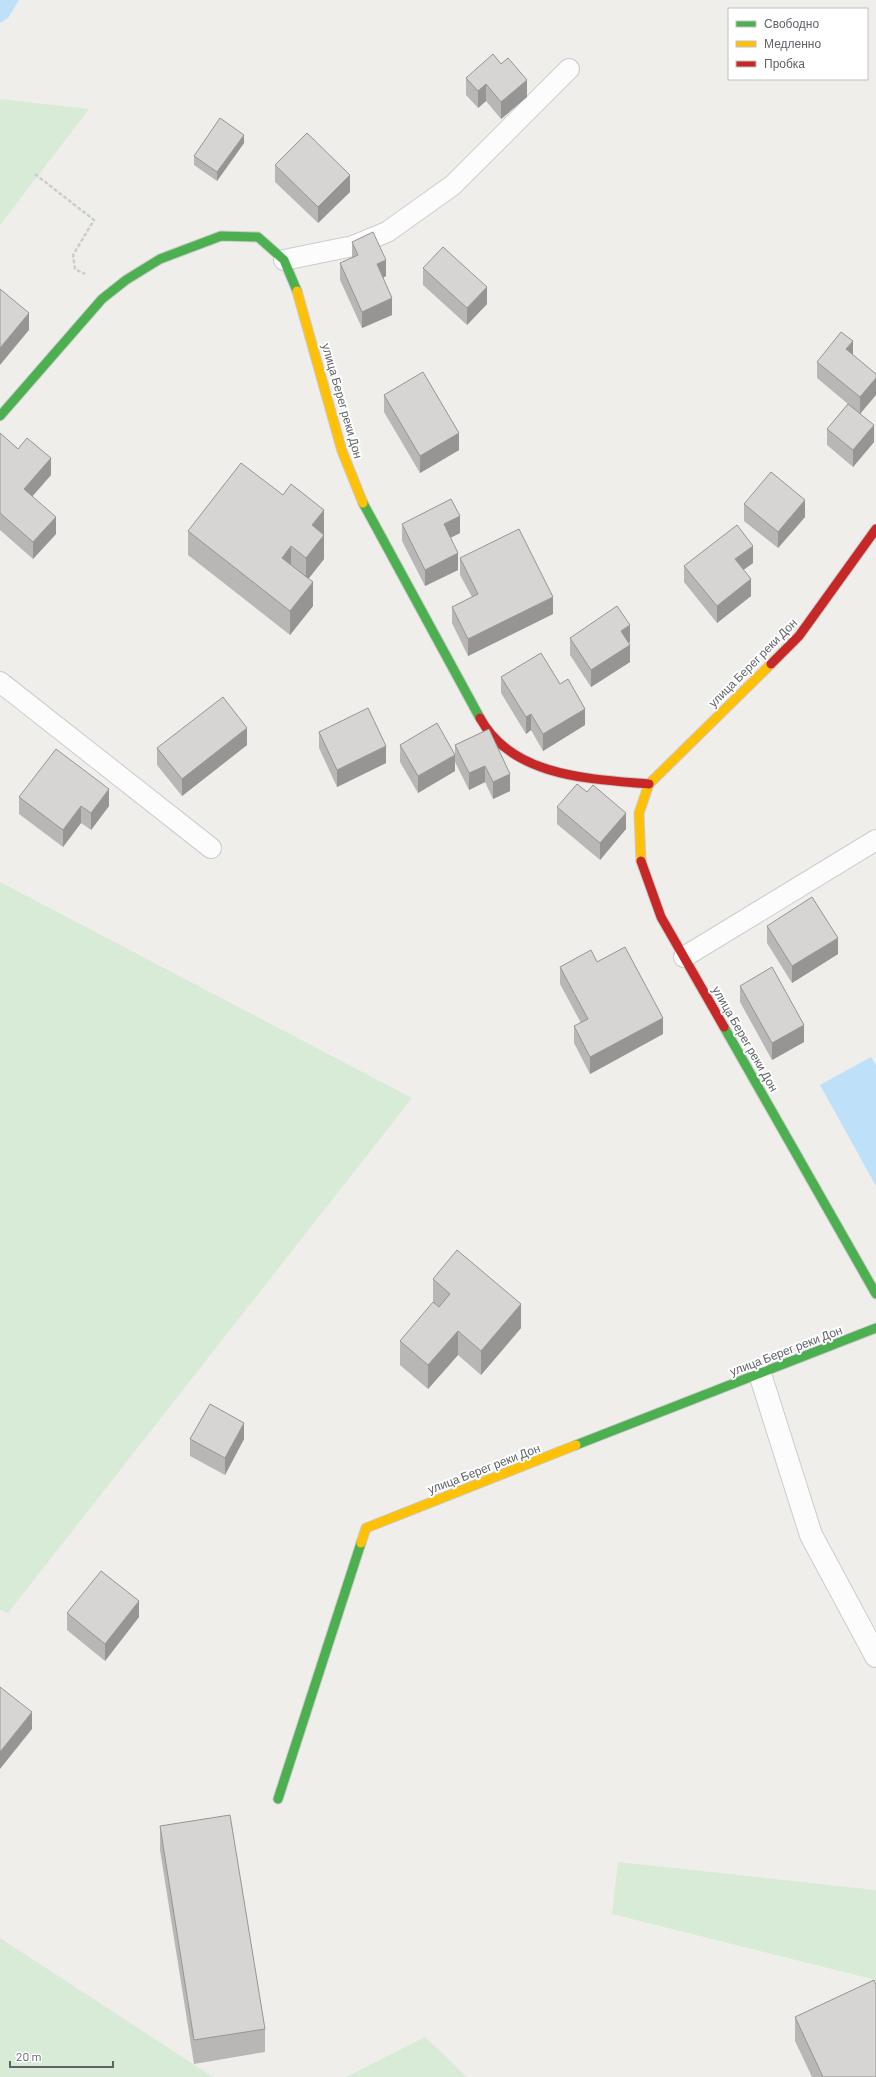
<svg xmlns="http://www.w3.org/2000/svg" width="876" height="2077" viewBox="0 0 876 2077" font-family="Barlow,sans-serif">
  <rect width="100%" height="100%" fill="#efeeea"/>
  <g fill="#d8ebd6">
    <path d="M 0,99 L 89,109 L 0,225 Z"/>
    <path d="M 0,882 L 412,1098 L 8,1613 L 0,1610 Z"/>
    <path d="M 618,1862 L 876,1890 L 876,1980 L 612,1914 Z"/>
    <path d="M 0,1938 L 213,2077 L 0,2077 Z"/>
    <path d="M 425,2037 L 467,2077 L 346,2077 Z"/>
  </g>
  <g fill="#bfe0f9">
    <path d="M 0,0 L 19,0 L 8,18 L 0,23 Z"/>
    <path d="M 871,1057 L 876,1065 L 876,1186 L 820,1085 Z"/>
  </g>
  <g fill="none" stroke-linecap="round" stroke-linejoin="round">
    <defs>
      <g id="lane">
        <path d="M 284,260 L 353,246 L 387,232 L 453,185 L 569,69"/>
        <path d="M 0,682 L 211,848"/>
        <path d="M 684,957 L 876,840"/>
      </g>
      <path id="street" d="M 760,1374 L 811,1535 L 876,1656"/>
      <g id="fast">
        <path d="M 0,416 L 102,299 L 126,280 L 160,259 L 221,236 L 258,237 L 284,260 L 297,291"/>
        <path d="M 363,503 L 480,718"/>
        <path d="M 724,1027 L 876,1294"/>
        <path d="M 576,1445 L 876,1328"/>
        <path d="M 278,1799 L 361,1543"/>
      </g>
      <g id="slow">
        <path d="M 297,291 L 342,451 L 363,503"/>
        <path d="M 641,861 L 639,813 L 649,784 L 771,664"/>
        <path d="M 361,1543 L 366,1528 L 576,1445"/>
      </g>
      <g id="jam">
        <path d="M 771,664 L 799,636 L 876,529"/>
        <path d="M 480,718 C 512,777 590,779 649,784"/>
        <path d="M 641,861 L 661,917 L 724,1027"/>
      </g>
    </defs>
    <use href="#lane" stroke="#cbcccc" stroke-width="22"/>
    <use href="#street" stroke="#cbcccc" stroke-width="24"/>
    <use href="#fast" stroke="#cacacb" stroke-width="11"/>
    <use href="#slow" stroke="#cacacb" stroke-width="11"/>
    <use href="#jam" stroke="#cacacb" stroke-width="11"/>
    <path stroke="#cacfcc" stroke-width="2.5" stroke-dasharray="4 2" stroke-linecap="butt" d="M 35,174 L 94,220 L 73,255 L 75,269 L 85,274"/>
    <use href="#lane" stroke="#fdfcfc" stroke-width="20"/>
    <use href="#street" stroke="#fdfcfc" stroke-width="22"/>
    <use href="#fast" stroke="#4caf50" stroke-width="9"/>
    <use href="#slow" stroke="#ffc107" stroke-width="9"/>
    <use href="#jam" stroke="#c62828" stroke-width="9"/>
  </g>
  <g fill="#b8b7b5">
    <path d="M 466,78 L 527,97 L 501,119 L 486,101 L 478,108 L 466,95 Z"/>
    <path d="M 244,143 L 217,181 L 194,165 L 194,156 Z"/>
    <path d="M 275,165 L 350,192 L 318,223 L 275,182 Z"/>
    <path d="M 352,242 L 386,276 L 383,278 L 392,315 L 362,328 L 340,280 L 340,263 L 352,258 Z"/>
    <path d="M 423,268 L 487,304 L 467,325 L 423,285 Z"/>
    <path d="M 853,355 L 876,374 L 860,414 L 874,442 L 853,467 L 827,445 L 827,429 L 848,404 L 817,378 L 817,362 Z"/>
    <path d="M 384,395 L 459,450 L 420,473 L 384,412 Z"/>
    <path d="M 0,433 L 18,449 L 51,475 L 32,496 L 56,534 L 33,559 L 0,530 Z"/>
    <path d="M 744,504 L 805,517 L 778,548 L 744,521 Z"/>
    <path d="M 402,524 L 460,533 L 450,538 L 458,570 L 425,586 L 402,541 Z"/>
    <path d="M 188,531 L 324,534 L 324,559 L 308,579 L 313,606 L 290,635 L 188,555 Z"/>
    <path d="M 460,558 L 553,614 L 468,656 L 452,623 L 452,607 L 472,597 L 460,575 Z"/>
    <path d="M 753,563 L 743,570 L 751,596 L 717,623 L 684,582 L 684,566 Z"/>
    <path d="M 570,638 L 630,642 L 629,643 L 630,662 L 591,687 L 570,655 Z"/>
    <path d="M 501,677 L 560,684 L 585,725 L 543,751 L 531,730 L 526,734 L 501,693 Z"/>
    <path d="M 489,729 L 510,791 L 493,799 L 485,782 L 469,790 L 455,762 L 455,771 L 418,793 L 400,762 L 400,745 L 455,754 L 455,745 Z"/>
    <path d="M 319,732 L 386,763 L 337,787 L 319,748 Z"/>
    <path d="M 247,745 L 182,796 L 157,765 L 157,748 Z"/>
    <path d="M 19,797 L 109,806 L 91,830 L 81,823 L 63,847 L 19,814 Z"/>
    <path d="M 557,807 L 626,829 L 600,860 L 557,824 Z"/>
    <path d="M 767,926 L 838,954 L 792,983 L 767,943 Z"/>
    <path d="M 597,962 L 663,1034 L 590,1074 L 574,1043 L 574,1026 L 581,1023 L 560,984 L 560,967 Z"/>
    <path d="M 740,986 L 804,1042 L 772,1060 L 740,1002 Z"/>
    <path d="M 433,1279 L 521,1328 L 481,1375 L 458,1355 L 428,1389 L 400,1365 L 400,1341 L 433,1303 Z"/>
    <path d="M 190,1439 L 244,1439 L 225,1475 L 190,1456 Z"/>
    <path d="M 67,1613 L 139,1617 L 105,1661 L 67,1630 Z"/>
    <path d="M 160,1826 L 265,2029 L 265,2052 L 194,2064 L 160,1850 Z"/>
    <path d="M 795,2017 L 876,2077 L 812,2077 L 795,2041 Z"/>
  </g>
  <g fill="#969594">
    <path d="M 527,80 L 527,97 L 501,119 L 501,102 Z"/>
    <path d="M 486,84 L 486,101 L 478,108 L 478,91 Z"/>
    <path d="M 244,135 L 244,143 L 217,181 L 217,172 Z"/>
    <path d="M 350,175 L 350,192 L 318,223 L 318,207 Z"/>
    <path d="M 386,260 L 386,276 L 377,281 L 377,264 Z"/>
    <path d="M 487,287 L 487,304 L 467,325 L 467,308 Z"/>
    <path d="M 392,298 L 392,315 L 362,328 L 362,312 Z"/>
    <path d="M 29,313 L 29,330 L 0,365 L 0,348 Z"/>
    <path d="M 853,341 L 853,358 L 846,349 Z"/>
    <path d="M 876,378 L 876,395 L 860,414 L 860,397 Z"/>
    <path d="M 874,425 L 874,442 L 853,467 L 853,450 Z"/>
    <path d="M 459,433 L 459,450 L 420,473 L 420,456 Z"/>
    <path d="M 51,458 L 51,475 L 24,506 L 24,489 Z"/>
    <path d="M 805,500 L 805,517 L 778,548 L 778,532 Z"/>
    <path d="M 324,510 L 324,534 L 312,549 L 312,525 Z"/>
    <path d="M 460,516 L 460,533 L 444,541 L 444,524 Z"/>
    <path d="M 56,517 L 56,534 L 33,559 L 33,542 Z"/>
    <path d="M 324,535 L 324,559 L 306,582 L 306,558 Z"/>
    <path d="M 291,546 L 291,570 L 282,558 Z"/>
    <path d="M 753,546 L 753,563 L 735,576 L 735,559 Z"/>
    <path d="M 458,553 L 458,570 L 425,586 L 425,570 Z"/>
    <path d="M 751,579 L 751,596 L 717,623 L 717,606 Z"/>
    <path d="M 313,582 L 313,606 L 290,635 L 290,611 Z"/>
    <path d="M 553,597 L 553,614 L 468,656 L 468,639 Z"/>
    <path d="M 630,625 L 630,642 L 621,648 L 621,631 Z"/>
    <path d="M 630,645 L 630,662 L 591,687 L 591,670 Z"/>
    <path d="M 585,709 L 585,725 L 543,751 L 543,734 Z"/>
    <path d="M 531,714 L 531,730 L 526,734 L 526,717 Z"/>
    <path d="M 247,728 L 247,745 L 182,796 L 182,779 Z"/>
    <path d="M 386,746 L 386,763 L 337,787 L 337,770 Z"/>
    <path d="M 455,755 L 455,771 L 418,793 L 418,776 Z"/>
    <path d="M 485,766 L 485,782 L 469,790 L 469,773 Z"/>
    <path d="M 510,774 L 510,791 L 493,799 L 493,782 Z"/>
    <path d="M 109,789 L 109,806 L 91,830 L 91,813 Z"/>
    <path d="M 81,806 L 81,823 L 63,847 L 63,830 Z"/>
    <path d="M 626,813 L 626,829 L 600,860 L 600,843 Z"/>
    <path d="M 838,938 L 838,954 L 792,983 L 792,966 Z"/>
    <path d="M 663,1018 L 663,1034 L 590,1074 L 590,1057 Z"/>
    <path d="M 804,1025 L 804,1042 L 772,1060 L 772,1043 Z"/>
    <path d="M 521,1304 L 521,1328 L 481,1375 L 481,1351 Z"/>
    <path d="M 458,1331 L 458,1355 L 428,1389 L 428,1365 Z"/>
    <path d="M 244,1423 L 244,1439 L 225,1475 L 225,1458 Z"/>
    <path d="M 139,1601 L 139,1617 L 105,1661 L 105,1644 Z"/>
    <path d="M 32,1712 L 32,1729 L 0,1769 L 0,1752 Z"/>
  </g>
  <g fill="#d6d5d3" stroke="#969594">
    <path d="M 493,54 L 501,64 L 508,58 L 527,80 L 501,102 L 486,84 L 478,91 L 466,78 Z"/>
    <path d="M 220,118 L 244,135 L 217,172 L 194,156 Z"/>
    <path d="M 307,133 L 350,175 L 318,207 L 275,165 Z"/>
    <path d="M 373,232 L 386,260 L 377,264 L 392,298 L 362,312 L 340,263 L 358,255 L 352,242 Z"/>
    <path d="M 443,247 L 487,287 L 467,308 L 423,268 Z"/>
    <path d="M 0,289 L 29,313 L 0,348 Z"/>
    <path d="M 841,332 L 853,341 L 846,349 L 876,374 L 876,378 L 860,397 L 817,362 Z"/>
    <path d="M 423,372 L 459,433 L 420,456 L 384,395 Z"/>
    <path d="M 848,404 L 874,425 L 853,450 L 827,429 Z"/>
    <path d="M 0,433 L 18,449 L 27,438 L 51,458 L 24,489 L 56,517 L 33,542 L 0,513 Z"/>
    <path d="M 241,463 L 283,495 L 291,484 L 324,510 L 312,525 L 324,535 L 306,558 L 291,546 L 282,558 L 313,582 L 290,611 L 188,531 Z"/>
    <path d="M 771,472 L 805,500 L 778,532 L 744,504 Z"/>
    <path d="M 451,499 L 460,516 L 444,524 L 458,553 L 425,570 L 402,524 Z"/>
    <path d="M 737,525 L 753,546 L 735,559 L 751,579 L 717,606 L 684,566 Z"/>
    <path d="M 519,529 L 553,597 L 468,639 L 452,607 L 478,594 L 460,558 Z"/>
    <path d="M 617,606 L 630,625 L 621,631 L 630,645 L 591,670 L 570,638 Z"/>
    <path d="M 541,653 L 560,684 L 568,679 L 585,709 L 543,734 L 531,714 L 526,717 L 501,677 Z"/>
    <path d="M 223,697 L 247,728 L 182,779 L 157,748 Z"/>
    <path d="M 368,708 L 386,746 L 337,770 L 319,732 Z"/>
    <path d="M 437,723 L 455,755 L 418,776 L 400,745 Z"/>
    <path d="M 489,729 L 510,774 L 493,782 L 485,766 L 469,773 L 455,745 Z"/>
    <path d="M 56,749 L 109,789 L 91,813 L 81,806 L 63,830 L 19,797 Z"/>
    <path d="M 577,784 L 587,792 L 593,785 L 626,813 L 600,843 L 557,807 Z"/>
    <path d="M 812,897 L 838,938 L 792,966 L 767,926 Z"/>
    <path d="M 625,947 L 663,1018 L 590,1057 L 574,1026 L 588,1019 L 560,967 L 591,950 L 597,962 Z"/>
    <path d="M 772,967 L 804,1025 L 772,1043 L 740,986 Z"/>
    <path d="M 457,1250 L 521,1304 L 481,1351 L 458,1331 L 428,1365 L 400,1341 L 433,1302 L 439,1307 L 450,1294 L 433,1279 Z"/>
    <path d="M 210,1404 L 244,1423 L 225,1458 L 190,1439 Z"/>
    <path d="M 101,1571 L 139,1601 L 105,1644 L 67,1613 Z"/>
    <path d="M 0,1687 L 32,1712 L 0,1752 Z"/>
    <path d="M 230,1815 L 265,2029 L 194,2040 L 160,1826 Z"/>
    <path d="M 874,1980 L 876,1985 L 876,2077 L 823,2077 L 795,2017 Z"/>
  </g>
  <g text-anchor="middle" stroke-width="4" stroke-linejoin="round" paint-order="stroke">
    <g font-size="12" fill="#5f6368" stroke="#fff">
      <text transform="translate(342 401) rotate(74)" y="4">улица Берег реки Дон</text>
      <text transform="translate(753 663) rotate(-45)" y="4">улица Берег реки Дон</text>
      <text transform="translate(745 1039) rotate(60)" y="4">улица Берег реки Дон</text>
      <text transform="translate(786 1351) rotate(-21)" y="4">улица Берег реки Дон</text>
      <text transform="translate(484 1469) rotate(-21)" y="4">улица Берег реки Дон</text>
    </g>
  </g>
  <rect x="728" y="8" width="140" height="72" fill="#ffffff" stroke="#bfc1c3"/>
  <rect x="736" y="21" width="20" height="6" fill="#4caf50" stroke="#bfc1c3"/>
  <text x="764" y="28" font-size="12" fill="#5f6368">Свободно</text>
  <rect x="736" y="41" width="20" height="6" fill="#ffc107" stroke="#bfc1c3"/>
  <text x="764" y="48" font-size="12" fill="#5f6368">Медленно</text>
  <rect x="736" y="61" width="20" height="6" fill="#c62828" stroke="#bfc1c3"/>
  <text x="764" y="68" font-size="12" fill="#5f6368">Пробка</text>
  <path d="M10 2061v6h103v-6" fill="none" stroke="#5f6368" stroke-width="2"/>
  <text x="16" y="2061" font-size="12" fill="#5f6368" stroke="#ffffff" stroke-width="3" paint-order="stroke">20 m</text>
</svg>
